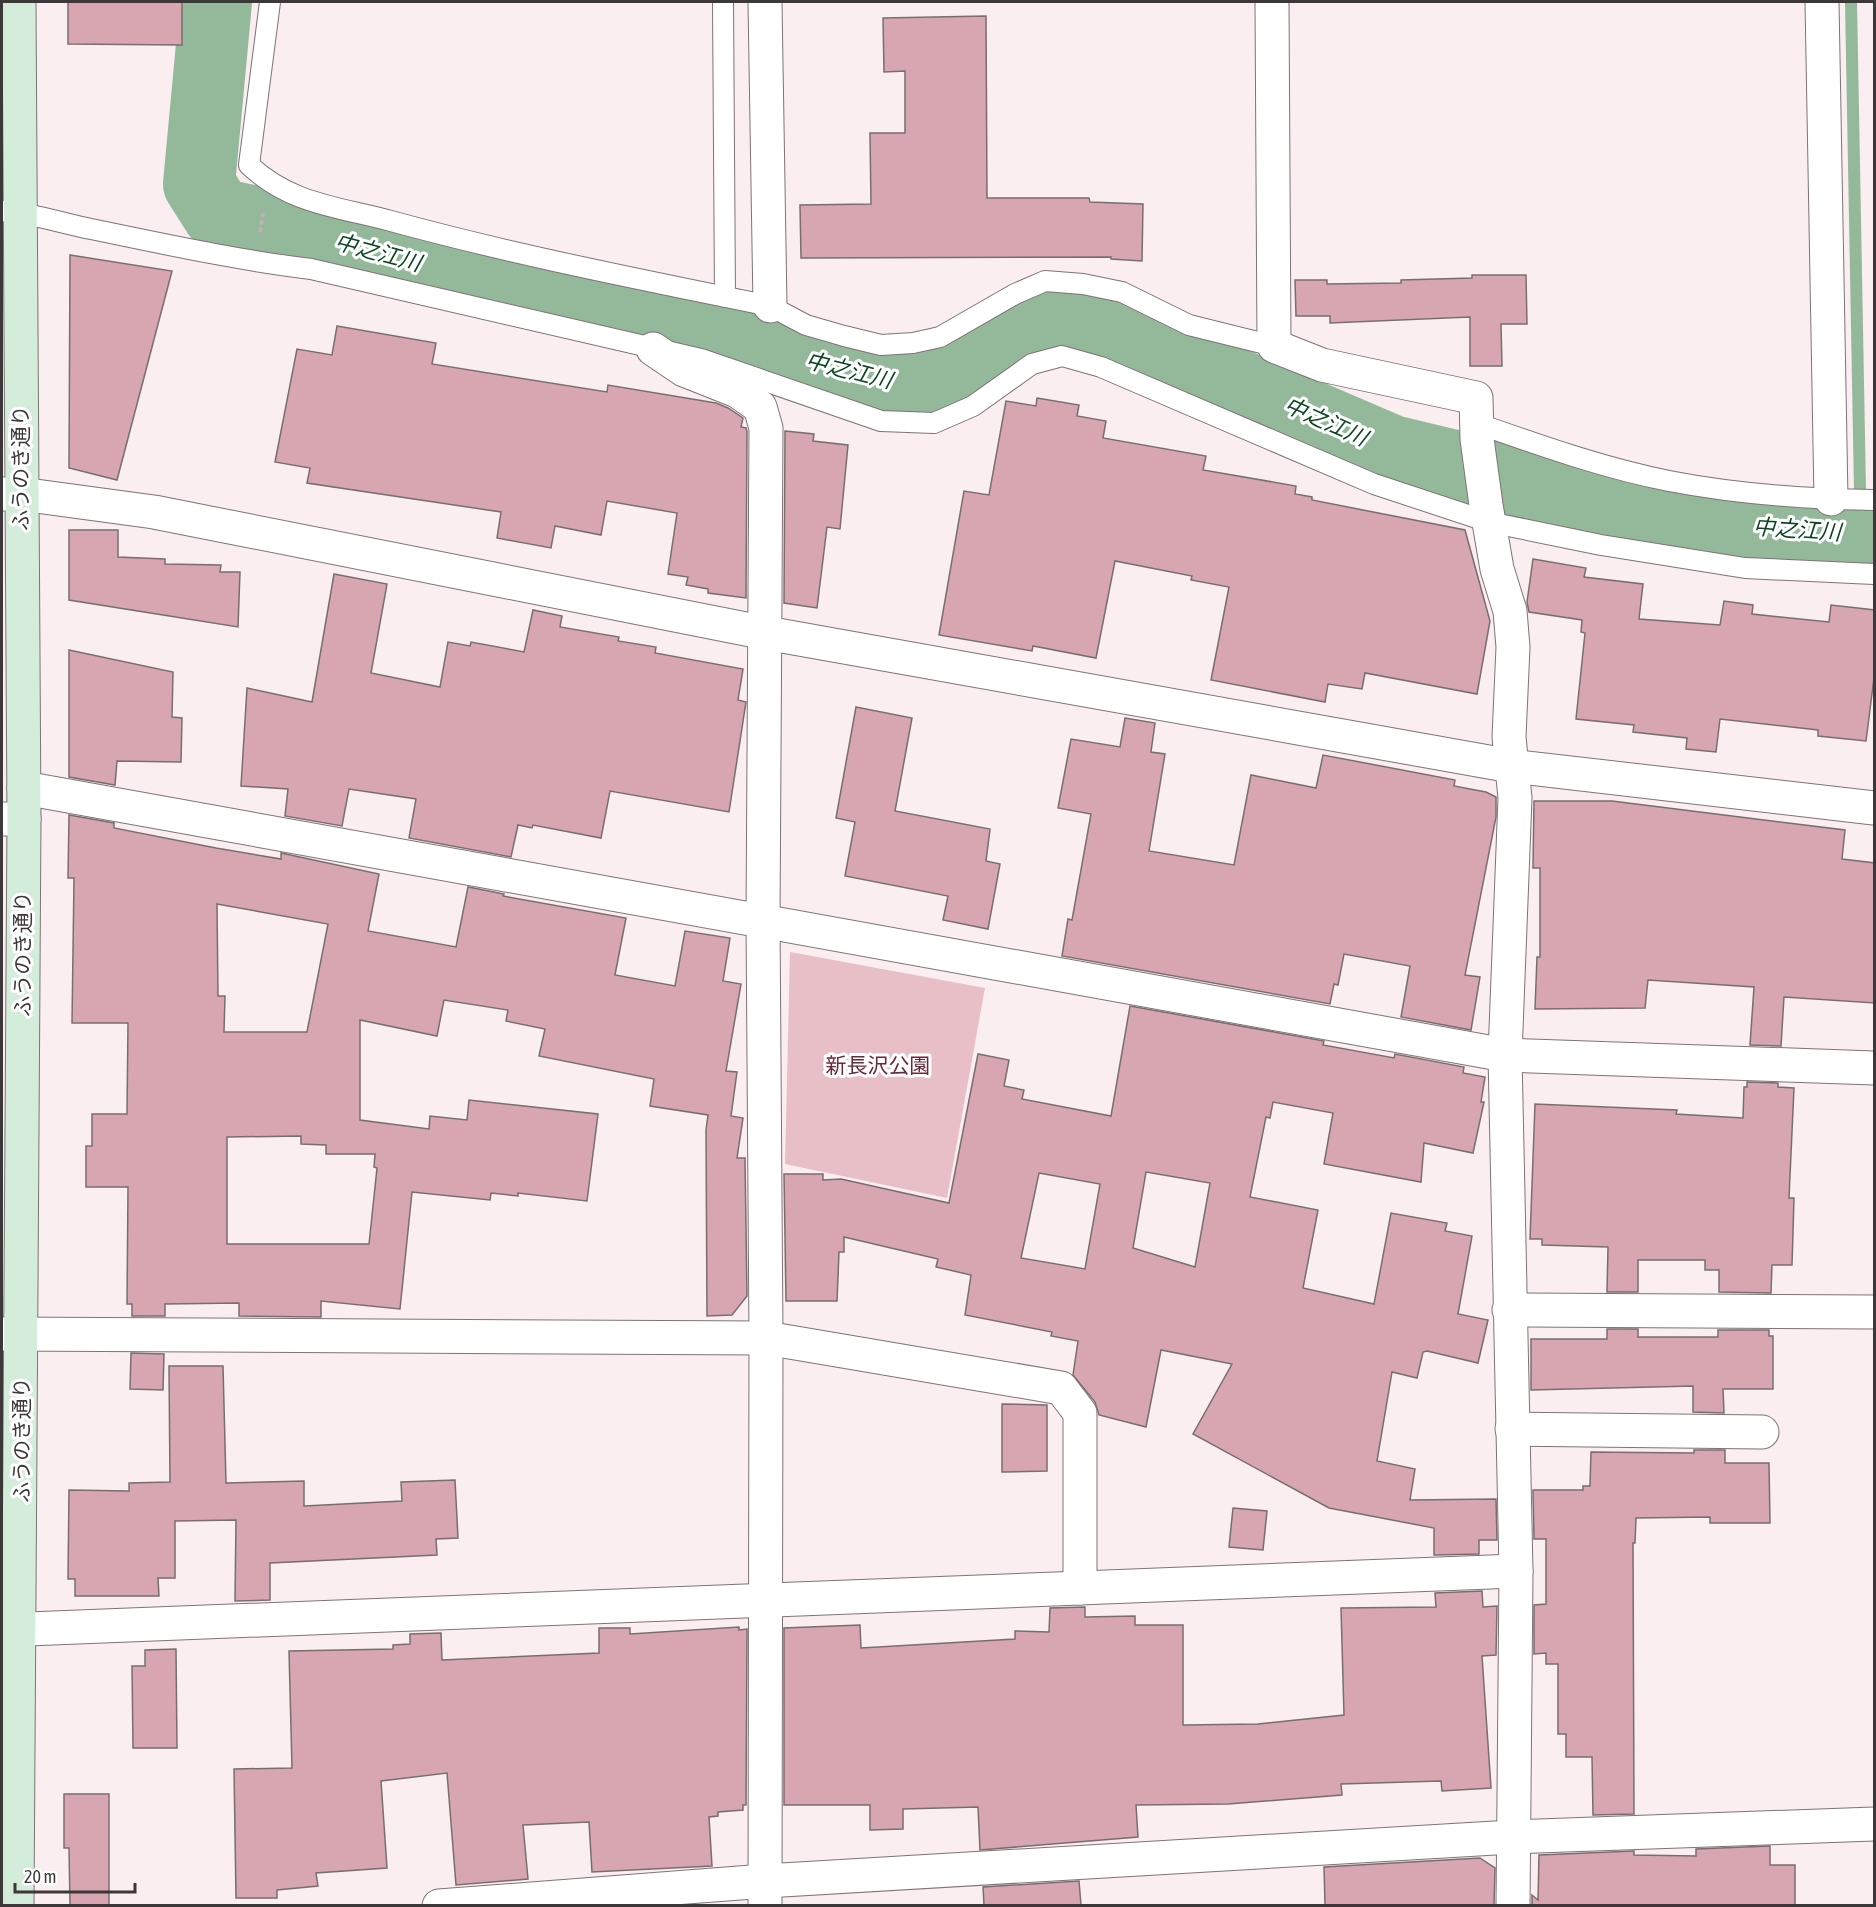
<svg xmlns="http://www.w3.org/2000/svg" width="1876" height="1907" viewBox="0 0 1876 1907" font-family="'Asap Condensed','Noto Sans JP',sans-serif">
  <rect width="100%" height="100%" fill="#faeef0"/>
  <path fill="#e8bfc7" d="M 790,952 L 985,988 L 947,1198 L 785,1164 Z"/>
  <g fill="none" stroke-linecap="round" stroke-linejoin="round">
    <path stroke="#93b99a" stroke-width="12" d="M 1851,2 L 1860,490"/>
    <path stroke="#93b99a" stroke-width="72" d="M 216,2 L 199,184 L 218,214 L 317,235 L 358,249 L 735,338 L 876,382 L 927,385 L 970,367 L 1022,324 L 1052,315 L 1091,318 L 1229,381 L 1392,451 L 1675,519 L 1874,535"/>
  </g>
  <g fill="#d8a6b1" stroke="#786e70" stroke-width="1.5" fill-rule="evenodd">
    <path d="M 68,2 L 182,2 L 182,45 L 68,44 Z"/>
    <path d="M 986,16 L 987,198 L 1089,198 L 1090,202 L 1143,204 L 1142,261 L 1111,259 L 1111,257 L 801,258 L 800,205 L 871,204 L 870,133 L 905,133 L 905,71 L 884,72 L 883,18 Z"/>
    <path d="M 70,255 L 172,271 L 117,480 L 69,468 Z"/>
    <path d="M 1472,275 L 1526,275 L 1527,324 L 1501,324 L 1502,366 L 1470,366 L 1470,317 L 1330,323 L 1330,316 L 1296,316 L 1295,280 L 1327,280 L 1327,284 L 1401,283 L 1401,280 L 1472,278 Z"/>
    <path d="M 337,326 L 436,343 L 432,364 L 607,392 L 608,385 L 716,403 L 728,408 L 743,418 L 741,427 L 746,428 L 747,431 L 746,598 L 708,593 L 708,589 L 686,585 L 688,577 L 668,574 L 677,513 L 607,501 L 601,535 L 555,526 L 551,548 L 497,538 L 501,512 L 307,483 L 310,468 L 275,462 L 297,349 L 332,355 Z"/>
    <path d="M 1037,398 L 1079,405 L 1077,416 L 1106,421 L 1103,438 L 1206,456 L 1203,470 L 1296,486 L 1295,494 L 1312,497 L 1312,500 L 1465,530 L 1490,621 L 1477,694 L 1365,673 L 1362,689 L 1328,684 L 1325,702 L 1211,680 L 1229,587 L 1191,580 L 1192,576 L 1115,561 L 1096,658 L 1033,646 L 1032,651 L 939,635 L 964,491 L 989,495 L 1006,401 L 1036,406 Z"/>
    <path d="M 785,431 L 814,434 L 813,441 L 848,445 L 840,529 L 827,527 L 817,608 L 784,603 Z"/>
    <path d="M 69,530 L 118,530 L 118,557 L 165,559 L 165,564 L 221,565 L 220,572 L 240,572 L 238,627 L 69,600 Z"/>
    <path d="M 1533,559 L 1586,568 L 1584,577 L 1643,584 L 1639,619 L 1720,625 L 1724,601 L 1753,605 L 1752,614 L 1829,622 L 1831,605 L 1875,610 L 1875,670 L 1866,741 L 1818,736 L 1818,730 L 1720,719 L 1716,752 L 1686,749 L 1687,738 L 1633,732 L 1634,725 L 1576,719 L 1585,633 L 1581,632 L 1582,620 L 1529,612 L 1527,602 Z"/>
    <path d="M 334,574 L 387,584 L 371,673 L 440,687 L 448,642 L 470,646 L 471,642 L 524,652 L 533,610 L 562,616 L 560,627 L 619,637 L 618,641 L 656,647 L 655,653 L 743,669 L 738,700 L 746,702 L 729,812 L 610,791 L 601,838 L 533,825 L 532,828 L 518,825 L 511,857 L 409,838 L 416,799 L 349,789 L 342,826 L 285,816 L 288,789 L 241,786 L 247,688 L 312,702 Z"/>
    <path d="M 69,650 L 173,672 L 172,717 L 182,718 L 181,762 L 117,761 L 115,785 L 69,777 Z"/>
    <path d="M 856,707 L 912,718 L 895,811 L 990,829 L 986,861 L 1000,864 L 988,929 L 943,920 L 948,896 L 845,876 L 855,822 L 836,818 Z"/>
    <path d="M 1125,718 L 1155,723 L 1151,752 L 1165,754 L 1149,851 L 1234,865 L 1251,775 L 1316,788 L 1323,755 L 1455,780 L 1454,786 L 1486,792 L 1496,797 L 1496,817 L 1465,975 L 1480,977 L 1471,1030 L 1401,1017 L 1410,966 L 1344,954 L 1338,985 L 1334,984 L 1330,1004 L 1062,956 L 1068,919 L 1072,920 L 1091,814 L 1058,808 L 1071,739 L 1120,747 Z"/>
    <path d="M 1534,801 L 1612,801 L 1845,830 L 1842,859 L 1875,863 L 1875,1003 L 1784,997 L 1781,1046 L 1750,1045 L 1754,987 L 1648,980 L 1645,1008 L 1535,1009 L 1537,957 L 1540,957 L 1540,868 L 1533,868 Z"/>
    <path d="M 69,815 L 114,823 L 114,828 L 216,848 L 281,859 L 281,853 L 379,874 L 368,931 L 456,947 L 468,887 L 504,894 L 503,896 L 626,918 L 615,975 L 675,986 L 685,931 L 730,938 L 723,981 L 741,984 L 726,1071 L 737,1072 L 731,1116 L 743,1118 L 737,1158 L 745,1158 L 747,1296 L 732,1315 L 707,1316 L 706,1130 L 708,1115 L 650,1106 L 654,1079 L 539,1056 L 545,1029 L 506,1021 L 508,1010 L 444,1000 L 437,1036 L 360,1020 L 360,1120 L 429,1129 L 430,1116 L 467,1120 L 469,1100 L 598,1114 L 587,1201 L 518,1193 L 518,1196 L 491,1193 L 490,1200 L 412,1192 L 400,1309 L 321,1301 L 321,1317 L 239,1316 L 239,1303 L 165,1304 L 165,1316 L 132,1316 L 132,1304 L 127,1304 L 128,1187 L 86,1187 L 86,1146 L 92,1146 L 92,1114 L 127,1114 L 128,1023 L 72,1023 L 74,878 L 68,878 ZM 217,904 L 328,924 L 307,1032 L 224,1032 L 225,996 L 218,996 ZM 301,1136 L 301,1144 L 326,1145 L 326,1154 L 375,1154 L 374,1167 L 377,1168 L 369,1244 L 227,1244 L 227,1137 Z"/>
    <path d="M 1130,1006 L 1324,1041 L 1323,1045 L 1394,1058 L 1395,1054 L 1464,1067 L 1463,1073 L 1485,1077 L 1481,1102 L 1484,1102 L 1473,1153 L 1424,1143 L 1421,1182 L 1324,1164 L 1333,1113 L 1273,1102 L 1270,1118 L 1266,1117 L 1250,1197 L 1318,1210 L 1303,1288 L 1374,1304 L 1391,1213 L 1447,1223 L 1445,1231 L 1472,1236 L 1458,1314 L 1488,1320 L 1478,1363 L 1427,1351 L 1423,1352 L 1417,1378 L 1392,1372 L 1377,1461 L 1415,1469 L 1410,1500 L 1496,1499 L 1497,1540 L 1479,1540 L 1479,1554 L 1434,1555 L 1434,1528 L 1329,1508 L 1193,1434 L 1232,1364 L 1161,1350 L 1146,1427 L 1099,1415 L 1095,1402 L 1073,1375 L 1078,1341 L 1051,1336 L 1052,1332 L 965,1315 L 971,1275 L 936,1267 L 938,1259 L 844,1237 L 844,1252 L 839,1252 L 837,1301 L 786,1301 L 784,1174 L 823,1174 L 823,1180 L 841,1179 L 949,1203 L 978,1054 L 1009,1060 L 1004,1086 L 1024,1090 L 1022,1099 L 1111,1116 ZM 1146,1172 L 1210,1183 L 1195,1267 L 1133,1248 ZM 1039,1173 L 1100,1184 L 1085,1269 L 1021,1258 Z"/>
    <path d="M 1747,1082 L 1778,1083 L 1778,1087 L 1794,1088 L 1789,1198 L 1794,1198 L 1792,1265 L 1772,1265 L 1771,1293 L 1719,1292 L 1719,1270 L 1705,1270 L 1705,1260 L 1638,1260 L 1638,1292 L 1607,1292 L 1608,1247 L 1542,1245 L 1542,1239 L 1530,1239 L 1535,1104 L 1677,1110 L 1676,1114 L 1743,1118 L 1744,1087 L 1747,1087 Z"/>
    <path d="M 1607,1329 L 1638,1329 L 1638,1337 L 1718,1337 L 1718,1330 L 1769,1330 L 1769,1336 L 1773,1336 L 1773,1389 L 1723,1389 L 1724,1413 L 1693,1412 L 1693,1386 L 1531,1390 L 1531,1339 L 1607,1339 Z"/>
    <path d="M 131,1353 L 164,1354 L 163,1390 L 130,1389 Z"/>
    <path d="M 169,1366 L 223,1366 L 226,1483 L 304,1481 L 304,1506 L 402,1501 L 401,1482 L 455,1480 L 458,1538 L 436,1539 L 437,1555 L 270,1563 L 270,1600 L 235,1601 L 236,1520 L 175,1521 L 175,1578 L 158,1578 L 159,1596 L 75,1596 L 75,1579 L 68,1579 L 69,1490 L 129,1491 L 129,1483 L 170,1482 Z"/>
    <path d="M 1002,1404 L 1047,1405 L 1047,1471 L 1002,1472 Z"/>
    <path d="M 1694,1450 L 1725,1450 L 1725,1463 L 1769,1463 L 1770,1523 L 1710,1523 L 1710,1517 L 1636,1518 L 1635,1543 L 1633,1543 L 1634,1814 L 1593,1815 L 1592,1757 L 1566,1757 L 1566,1734 L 1558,1734 L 1558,1664 L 1546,1664 L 1546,1653 L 1534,1654 L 1534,1605 L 1546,1604 L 1546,1539 L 1534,1539 L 1533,1490 L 1583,1490 L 1583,1486 L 1590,1486 L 1591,1452 L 1694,1453 Z"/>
    <path d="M 1233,1508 L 1267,1511 L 1263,1550 L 1229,1547 Z"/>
    <path d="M 1482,1591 L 1483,1607 L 1497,1606 L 1496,1655 L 1482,1656 L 1491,1788 L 1442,1791 L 1441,1781 L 1341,1784 L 1342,1795 L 1228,1804 L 1136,1805 L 1138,1837 L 980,1850 L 978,1807 L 903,1809 L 903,1829 L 870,1830 L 870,1805 L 784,1805 L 784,1628 L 860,1625 L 861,1648 L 1015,1639 L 1015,1631 L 1049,1632 L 1050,1608 L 1085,1607 L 1085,1617 L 1135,1616 L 1135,1625 L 1183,1625 L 1183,1725 L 1258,1724 L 1344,1715 L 1341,1608 L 1436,1607 L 1435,1593 Z"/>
    <path d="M 739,1627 L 739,1630 L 747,1629 L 746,1805 L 743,1805 L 743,1810 L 718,1812 L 718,1816 L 709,1817 L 712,1866 L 592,1872 L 589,1822 L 523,1825 L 528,1879 L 456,1885 L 447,1773 L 381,1781 L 387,1868 L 316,1873 L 318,1886 L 277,1890 L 277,1898 L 236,1898 L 234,1769 L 292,1768 L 289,1651 L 393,1649 L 393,1645 L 410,1644 L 410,1634 L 441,1633 L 442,1660 L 599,1653 L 599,1628 L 630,1628 L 630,1634 Z"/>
    <path d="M 176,1649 L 177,1748 L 133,1748 L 132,1666 L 145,1666 L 145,1650 Z"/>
    <path d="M 64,1794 L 109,1794 L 109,1905 L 70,1905 L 69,1848 L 64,1848 Z"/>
    <path d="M 1770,1846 L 1770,1865 L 1795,1865 L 1795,1905 L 1532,1905 L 1532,1895 L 1538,1900 L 1539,1855 L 1634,1851 L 1634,1855 L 1696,1856 L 1696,1849 Z"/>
    <path d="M 1480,1858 L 1495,1868 L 1494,1905 L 1325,1905 L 1324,1867 Z"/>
    <path d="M 1079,1881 L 1081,1905 L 984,1905 L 983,1887 Z"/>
  </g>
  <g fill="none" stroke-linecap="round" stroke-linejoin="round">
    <defs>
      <g id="lane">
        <path d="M 270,2 L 249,165 C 290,204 339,207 391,221 C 515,255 643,280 770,306 L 806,325 L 844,336 L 881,345 L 913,343 L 940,337 L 1015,294 L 1045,281 L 1083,284 L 1122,292 L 1189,325 L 1274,346"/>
        <path d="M 723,2 L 725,297"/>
        <path d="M 2,211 C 32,213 61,223 91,229 C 164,244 237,260 311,269 L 701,359 L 881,421 L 934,423 L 973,406 L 1032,364 L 1062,356 L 1101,367 L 1374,484 L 1489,522 L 1601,545 L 1745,568 L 1874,574"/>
        <path d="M 1476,423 C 1539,445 1603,468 1669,481 C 1736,494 1806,499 1874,500"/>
      </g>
      <g id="street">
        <path d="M 765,2 L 770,306"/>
        <path d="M 1272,2 L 1274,346 L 1322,365 L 1476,398 L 1477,439 L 1486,505 L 1497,569 L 1510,611 L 1513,647 L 1509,737 L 1515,798 L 1505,1055 L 1516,1571 L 1513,1906"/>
        <path d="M 1822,2 L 1831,499"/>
        <path d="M 653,349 L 684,370 L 737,391 L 760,407 L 766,428 L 763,920 L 766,1338 L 765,1906"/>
        <path d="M 2,494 L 21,494 L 154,512 L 766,633 L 1511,766 L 1874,808"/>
        <path d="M 24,788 L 1505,1055 L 1874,1068"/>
        <path d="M 2,819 L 24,819"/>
        <path d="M 1509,1310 L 1874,1312"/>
        <path d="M 2,1334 L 766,1338 L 1061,1388 L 1080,1413 L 1080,1588"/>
        <path d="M 1512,1429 L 1762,1432"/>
        <path d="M 2,1630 L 1516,1571"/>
        <path d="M 439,1906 L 765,1881 L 1512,1837 L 1874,1824"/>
      </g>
      <path id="secondary" d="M 17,1906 L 24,819 L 19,2"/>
    </defs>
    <use href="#lane" stroke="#7e7375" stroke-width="22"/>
    <use href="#street" stroke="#7e7375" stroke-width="35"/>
    <use href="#secondary" stroke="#7e7375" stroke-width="35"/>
    <path stroke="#bdb3b5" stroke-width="4" stroke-dasharray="4.5 3" stroke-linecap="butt" d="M 260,232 L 263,213"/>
    <use href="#lane" stroke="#fff" stroke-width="20"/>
    <use href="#street" stroke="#fff" stroke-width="33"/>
    <use href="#secondary" stroke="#d3edda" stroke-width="33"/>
  </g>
  <g text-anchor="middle" stroke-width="6" stroke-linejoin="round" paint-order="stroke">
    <g font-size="21" fill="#3c3738" stroke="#fff">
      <text transform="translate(21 468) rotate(-90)" y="7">ふうのき通り</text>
      <text transform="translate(23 954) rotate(-90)" y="7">ふうのき通り</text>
      <text transform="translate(22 1440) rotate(-90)" y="7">ふうのき通り</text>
    </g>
    <g font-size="21" fill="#672a3b" stroke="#fff">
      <text x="878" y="1073">新長沢公園</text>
    </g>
    <g font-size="22" font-style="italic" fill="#0a4820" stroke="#fff">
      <text transform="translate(378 252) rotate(15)" y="8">中之江川</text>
      <text transform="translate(849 370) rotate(14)" y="8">中之江川</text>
      <text transform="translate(1326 421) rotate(24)" y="8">中之江川</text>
      <text transform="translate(1797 529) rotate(4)" y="8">中之江川</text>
    </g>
  </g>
  <rect width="1876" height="1907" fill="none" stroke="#3c3738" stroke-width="6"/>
  <path d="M15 1883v9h120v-9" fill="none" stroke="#3c3738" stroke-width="3"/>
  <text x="24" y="1883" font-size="18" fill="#3c3738" stroke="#ffffff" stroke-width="4.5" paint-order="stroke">20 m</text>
</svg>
